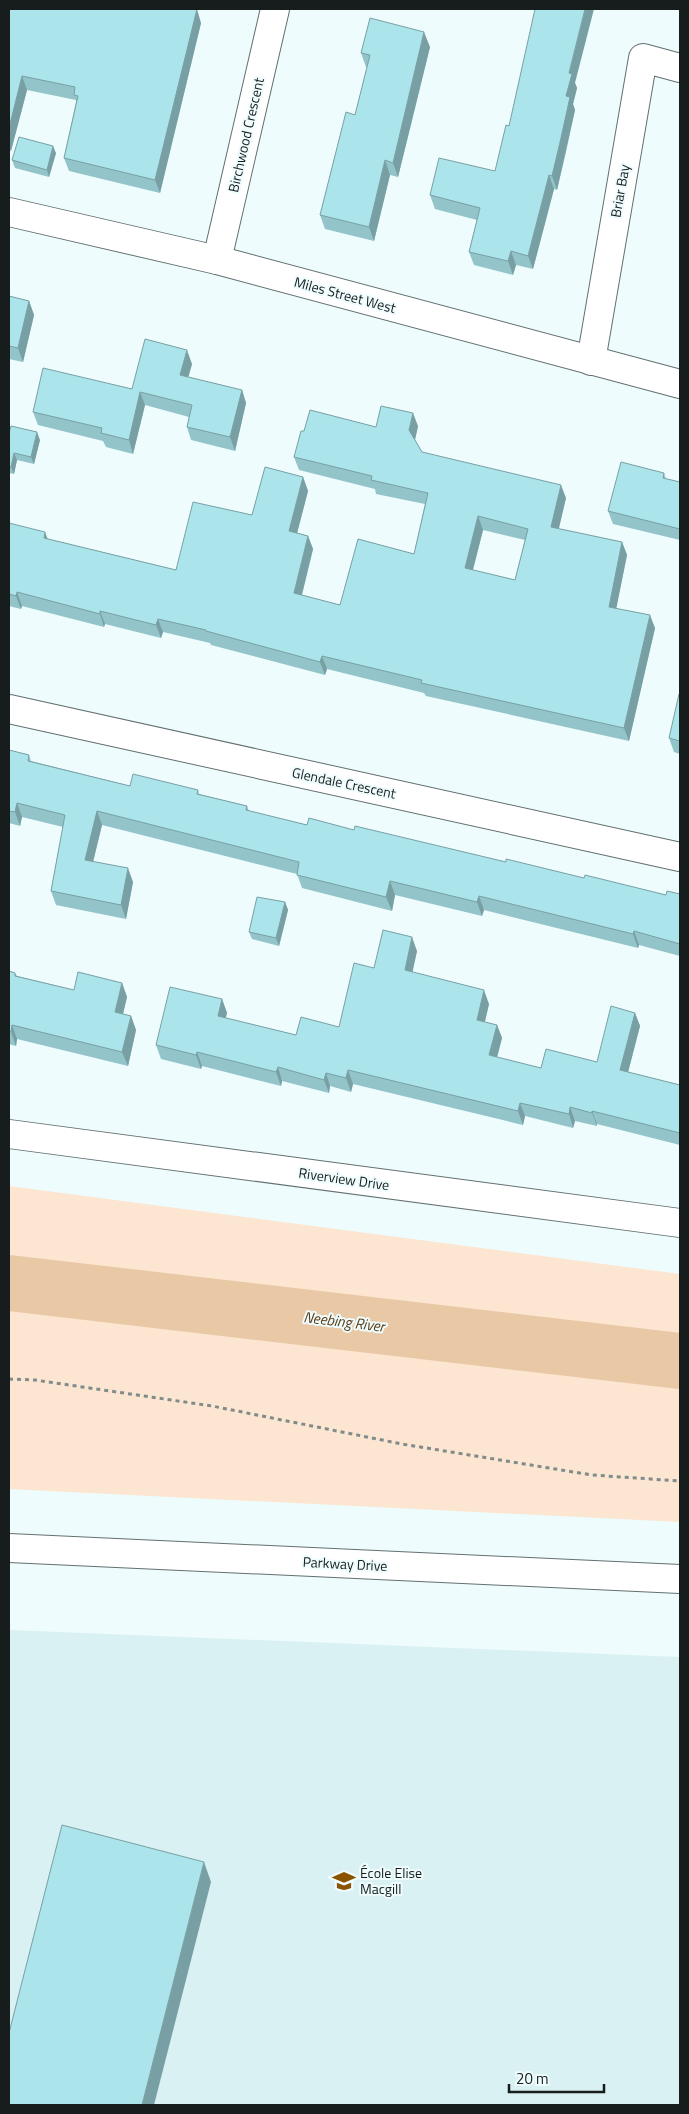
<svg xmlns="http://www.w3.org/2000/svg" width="689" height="2114" viewBox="0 0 689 2114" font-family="'Titillium Web',sans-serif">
  <rect width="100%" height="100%" fill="#eefcfd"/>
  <path fill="#daf1f3" d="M 9,1630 L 680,1657 L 680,2105 L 9,2105 Z"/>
  <path fill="#fce6d1" d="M 9,1186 L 680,1274 L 680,1522 L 9,1489 Z"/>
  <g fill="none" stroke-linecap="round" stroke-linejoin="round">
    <path stroke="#e9c8a6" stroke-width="56" d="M 9,1283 L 680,1361"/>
    <defs>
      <g id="minor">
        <path d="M 9,212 L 217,260 L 680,384"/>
        <path d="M 217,260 L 275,9"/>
        <path d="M 591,361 L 643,58 L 680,68"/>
        <path d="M 9,709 L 680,857"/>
        <path d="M 9,1134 L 680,1223"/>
        <path d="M 9,1548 L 680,1579"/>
      </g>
    </defs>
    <use href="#minor" stroke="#636f70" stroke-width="30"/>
    <path stroke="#818b8c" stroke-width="3" stroke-dasharray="4 4" stroke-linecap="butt" d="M 9,1379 L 35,1380 L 212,1406 L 402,1444 L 592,1475 L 680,1481"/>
    <use href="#minor" stroke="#fff" stroke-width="28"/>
  </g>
  <g fill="#93c4c9" fill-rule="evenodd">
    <path d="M 9,9 L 201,23 L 160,193 L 69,171 L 64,158 L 76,102 L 76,100 L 27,90 L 11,151 L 9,151 Z"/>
    <path d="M 430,47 L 398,177 L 390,175 L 374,241 L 325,229 L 320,215 L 355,115 L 367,67 L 366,67 L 361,53 Z"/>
    <path d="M 575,83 L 577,88 L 573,104 L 575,110 L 566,152 L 557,190 L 554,189 L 533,269 L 516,265 L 513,275 L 474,265 L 469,252 L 477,220 L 435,209 L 430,195 L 495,171 L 509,126 Z"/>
    <path d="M 56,153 L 49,177 L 15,168 L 12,160 Z"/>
    <path d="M 9,296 L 29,301 L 34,315 L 23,362 L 9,359 Z"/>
    <path d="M 192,364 L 188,377 L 242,390 L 246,403 L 235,451 L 191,440 L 187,427 L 189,417 L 145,405 L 133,454 L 106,447 L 103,441 L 38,425 L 33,412 L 132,389 Z"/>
    <path d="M 418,426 L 415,440 L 422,452 L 566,498 L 558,529 L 622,542 L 627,555 L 616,608 L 655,628 L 629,741 L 426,696 L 424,693 L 327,669 L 325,675 L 211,645 L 210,643 L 163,632 L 161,638 L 105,624 L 104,627 L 22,606 L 21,609 L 9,606 L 9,523 L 48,539 L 176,570 L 252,515 L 303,477 L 308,491 L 297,533 L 308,536 L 313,549 L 302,595 L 340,605 L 414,554 L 425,504 L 376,494 L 375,489 L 299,470 L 294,457 L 304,431 L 376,427 ZM 483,530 L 525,540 L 515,580 L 473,570 Z"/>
    <path d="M 9,433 L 40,440 L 34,464 L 17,460 L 14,474 L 9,473 Z"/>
    <path d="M 664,473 L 666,479 L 680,482 L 680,540 L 613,524 L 608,511 Z"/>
    <path d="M 680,695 L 680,754 L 674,752 L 669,738 Z"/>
    <path d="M 9,750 L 29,755 L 31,761 L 130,786 L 198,790 L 199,794 L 247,806 L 249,811 L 307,825 L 354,830 L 666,895 L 680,894 L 680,956 L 639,945 L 638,948 L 484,910 L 482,916 L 395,895 L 392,911 L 302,888 L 297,874 L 102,825 L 93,862 L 133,882 L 126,919 L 56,905 L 51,891 L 63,827 L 22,817 L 20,826 L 9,823 Z"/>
    <path d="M 285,902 L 288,910 L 279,946 L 252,939 L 249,932 Z"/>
    <path d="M 417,951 L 412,972 L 489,1004 L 485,1022 L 497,1025 L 502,1038 L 497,1057 L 541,1068 L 597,1062 L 635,1013 L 640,1026 L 628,1072 L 680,1085 L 680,1145 L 597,1124 L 597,1126 L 575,1121 L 573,1128 L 525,1116 L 523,1125 L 353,1084 L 351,1092 L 330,1086 L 329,1093 L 282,1081 L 281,1086 L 202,1066 L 201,1069 L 161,1059 L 156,1045 L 222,999 L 227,1013 L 225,1018 L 296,1035 L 339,1027 L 374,968 Z"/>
    <path d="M 9,971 L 15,973 L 17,976 L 74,990 L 122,983 L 127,997 L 123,1014 L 131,1016 L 136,1030 L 128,1066 L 17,1039 L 16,1046 L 9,1044 Z"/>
  </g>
  <g fill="#78a0a4">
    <path d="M 197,9 L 201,23 L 160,193 L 155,180 Z"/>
    <path d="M 585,9 L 594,9 L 575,83 L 577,88 L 573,104 L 575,110 L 557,190 L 552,176 L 566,96 L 569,73 Z"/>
    <path d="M 424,32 L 430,47 L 398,177 L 393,163 Z"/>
    <path d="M 22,76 L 27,90 L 11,151 L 9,145 L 9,128 Z"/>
    <path d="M 53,146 L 56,153 L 49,177 L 47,170 Z"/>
    <path d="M 385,160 L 390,175 L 374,241 L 369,227 Z"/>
    <path d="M 549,175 L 554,189 L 533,269 L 528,256 Z"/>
    <path d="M 511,251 L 516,265 L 513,275 L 508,261 Z"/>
    <path d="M 29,301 L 34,315 L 23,362 L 18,348 Z"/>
    <path d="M 187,350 L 192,364 L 185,389 L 180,375 Z"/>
    <path d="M 242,390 L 246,403 L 235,451 L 230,437 Z"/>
    <path d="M 140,392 L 145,405 L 133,454 L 129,440 Z"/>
    <path d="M 413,413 L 418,426 L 414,444 L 409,430 Z"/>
    <path d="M 37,432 L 40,440 L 34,464 L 31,457 Z"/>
    <path d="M 14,453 L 17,460 L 14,474 L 11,467 Z"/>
    <path d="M 303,477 L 308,491 L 294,545 L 289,531 Z"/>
    <path d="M 561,485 L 566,498 L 556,541 L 551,527 Z"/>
    <path d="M 478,516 L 483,530 L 470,581 L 465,568 Z"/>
    <path d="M 45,532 L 50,545 L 44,538 Z"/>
    <path d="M 308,536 L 313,549 L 299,606 L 294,593 Z"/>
    <path d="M 622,542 L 627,555 L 614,620 L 609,607 Z"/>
    <path d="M 17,592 L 22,606 L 21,609 L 16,596 Z"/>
    <path d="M 100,611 L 105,624 L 104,627 L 100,614 Z"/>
    <path d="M 650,615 L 655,628 L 629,741 L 624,728 Z"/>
    <path d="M 158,619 L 163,632 L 161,638 L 156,625 Z"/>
    <path d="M 322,656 L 327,669 L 325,675 L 320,662 Z"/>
    <path d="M 17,803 L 22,817 L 20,826 L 15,812 Z"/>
    <path d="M 97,811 L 102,825 L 90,874 L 85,860 Z"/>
    <path d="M 128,868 L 133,882 L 126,919 L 121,905 Z"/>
    <path d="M 390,881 L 395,895 L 392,911 L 386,897 Z"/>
    <path d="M 479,896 L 484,910 L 482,916 L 477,902 Z"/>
    <path d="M 285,902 L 288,910 L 279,946 L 276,938 Z"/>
    <path d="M 634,931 L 639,945 L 638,948 L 633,934 Z"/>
    <path d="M 412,937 L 417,951 L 410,984 L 405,970 Z"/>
    <path d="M 122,983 L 127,997 L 120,1026 L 115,1012 Z"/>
    <path d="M 484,990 L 489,1004 L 482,1033 L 477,1020 Z"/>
    <path d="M 222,999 L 227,1013 L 223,1029 L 218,1016 Z"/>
    <path d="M 635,1013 L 640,1026 L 625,1084 L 620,1070 Z"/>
    <path d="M 131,1016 L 136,1030 L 128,1066 L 122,1052 Z"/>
    <path d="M 12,1025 L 17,1039 L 16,1046 L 11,1032 Z"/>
    <path d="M 497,1025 L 502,1038 L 494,1069 L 489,1055 Z"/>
    <path d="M 197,1052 L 202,1066 L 201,1069 L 196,1055 Z"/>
    <path d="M 278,1067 L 282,1081 L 281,1086 L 276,1072 Z"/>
    <path d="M 348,1070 L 353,1084 L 351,1092 L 346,1078 Z"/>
    <path d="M 326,1073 L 330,1086 L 329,1093 L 324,1080 Z"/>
    <path d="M 520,1103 L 525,1116 L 523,1125 L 518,1111 Z"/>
    <path d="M 570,1107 L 575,1121 L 573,1128 L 569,1114 Z"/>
    <path d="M 592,1111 L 597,1124 L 597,1126 L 592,1113 Z"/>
    <path d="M 204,1862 L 211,1882 L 154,2105 L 142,2105 Z"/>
  </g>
  <g fill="#abe4ea" stroke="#78a0a4" fill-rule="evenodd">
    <path d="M 9,9 L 197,9 L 155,180 L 64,158 L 78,96 L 74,95 L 75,87 L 22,76 L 9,128 Z"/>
    <path d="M 535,9 L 585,9 L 569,73 L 572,74 L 566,96 L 570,97 L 561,138 L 552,176 L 549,175 L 528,256 L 511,251 L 508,261 L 469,252 L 480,208 L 430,195 L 439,158 L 495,171 L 506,125 L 509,126 Z"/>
    <path d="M 370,18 L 424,32 L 393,163 L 385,160 L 369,227 L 320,215 L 346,112 L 355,115 L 370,55 L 361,53 Z"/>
    <path d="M 19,137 L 53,146 L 47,170 L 12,160 Z"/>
    <path d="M 9,296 L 29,301 L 18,348 L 9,346 Z"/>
    <path d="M 145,339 L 187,350 L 180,375 L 242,390 L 230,437 L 187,427 L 192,405 L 140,392 L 129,440 L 101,433 L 102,428 L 33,412 L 43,368 L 132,389 Z"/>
    <path d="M 381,406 L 413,413 L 409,430 L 422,452 L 561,485 L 551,527 L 622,542 L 609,607 L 650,615 L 624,728 L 421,683 L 422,680 L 322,656 L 320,662 L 206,631 L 206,630 L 158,619 L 156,625 L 100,611 L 100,614 L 17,592 L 16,596 L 9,594 L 9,523 L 45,532 L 44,538 L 176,570 L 193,502 L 252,515 L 265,467 L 303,477 L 289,531 L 308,536 L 294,593 L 340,605 L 358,539 L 414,554 L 428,493 L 371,480 L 372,476 L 294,457 L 301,431 L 304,431 L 310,410 L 376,427 ZM 478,516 L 528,529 L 515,580 L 465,568 Z"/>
    <path d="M 11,426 L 37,432 L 31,457 L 14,453 L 11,467 L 9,466 L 9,433 Z"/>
    <path d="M 621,462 L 664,473 L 663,478 L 680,482 L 680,529 L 608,511 Z"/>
    <path d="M 679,694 L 680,695 L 680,741 L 669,738 Z"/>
    <path d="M 9,750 L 29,755 L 28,761 L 130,786 L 133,774 L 198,790 L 197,794 L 247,806 L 246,810 L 307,825 L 309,818 L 354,830 L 355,826 L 506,862 L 506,859 L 584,878 L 585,875 L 666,895 L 667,891 L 680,894 L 680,944 L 634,931 L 633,934 L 479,896 L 477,902 L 390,881 L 386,897 L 297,875 L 299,862 L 97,811 L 85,860 L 128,868 L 121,905 L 51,891 L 65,815 L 17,803 L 15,812 L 9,811 Z"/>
    <path d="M 257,897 L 285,902 L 276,938 L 249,932 Z"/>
    <path d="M 383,930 L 412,937 L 405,970 L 484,990 L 477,1020 L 497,1025 L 489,1055 L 541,1068 L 546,1049 L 597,1062 L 611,1006 L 635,1013 L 620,1070 L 680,1085 L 680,1133 L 592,1111 L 592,1113 L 570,1107 L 569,1114 L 520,1103 L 518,1111 L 348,1070 L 346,1078 L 326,1073 L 324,1080 L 278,1067 L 276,1072 L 197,1052 L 196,1055 L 156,1045 L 170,987 L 222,999 L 218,1016 L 296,1035 L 301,1017 L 339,1027 L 354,963 L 374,968 Z"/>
    <path d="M 9,971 L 15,973 L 15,976 L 74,990 L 78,972 L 122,983 L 115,1012 L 131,1016 L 122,1052 L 12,1025 L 11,1032 L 9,1031 Z"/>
    <path d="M 62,1825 L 204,1862 L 142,2105 L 9,2105 L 9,2033 Z"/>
  </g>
  <defs>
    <symbol id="school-bare" viewBox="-9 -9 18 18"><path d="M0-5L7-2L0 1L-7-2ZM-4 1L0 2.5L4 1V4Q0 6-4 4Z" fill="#895301" stroke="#eefcfd" stroke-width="2.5" paint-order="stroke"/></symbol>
  </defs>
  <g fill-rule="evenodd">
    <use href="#school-bare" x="328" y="1865" width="32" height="32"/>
  </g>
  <g text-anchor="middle" stroke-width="4" stroke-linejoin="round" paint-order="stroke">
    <g font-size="14" fill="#171c1d" stroke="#eefcfd">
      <text transform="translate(246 135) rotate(-77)" y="5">Birchwood Crescent</text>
      <text transform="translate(620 191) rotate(-80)" y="5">Briar Bay</text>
      <text transform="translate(345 295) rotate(15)" y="5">Miles Street West</text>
      <text transform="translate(344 783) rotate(12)" y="5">Glendale Crescent</text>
      <text transform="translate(344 1179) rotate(8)" y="5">Riverview Drive</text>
      <text transform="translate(345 1564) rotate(3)" y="5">Parkway Drive</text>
    </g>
    <g font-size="14" fill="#171c1d" stroke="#eefcfd" text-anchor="start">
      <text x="360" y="1878">École Elise<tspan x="360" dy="16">Macgill</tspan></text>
    </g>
    <g font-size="15" font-style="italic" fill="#5b3a12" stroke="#eefcfd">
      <text transform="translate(344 1322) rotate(7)" y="5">Neebing River</text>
    </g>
  </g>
  <rect width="689" height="2114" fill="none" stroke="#171c1d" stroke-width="20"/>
  <path d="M509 2084v8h95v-8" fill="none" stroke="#171c1d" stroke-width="2.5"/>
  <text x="516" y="2084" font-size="15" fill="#171c1d" stroke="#eefcfd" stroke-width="4" paint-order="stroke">20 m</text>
</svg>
